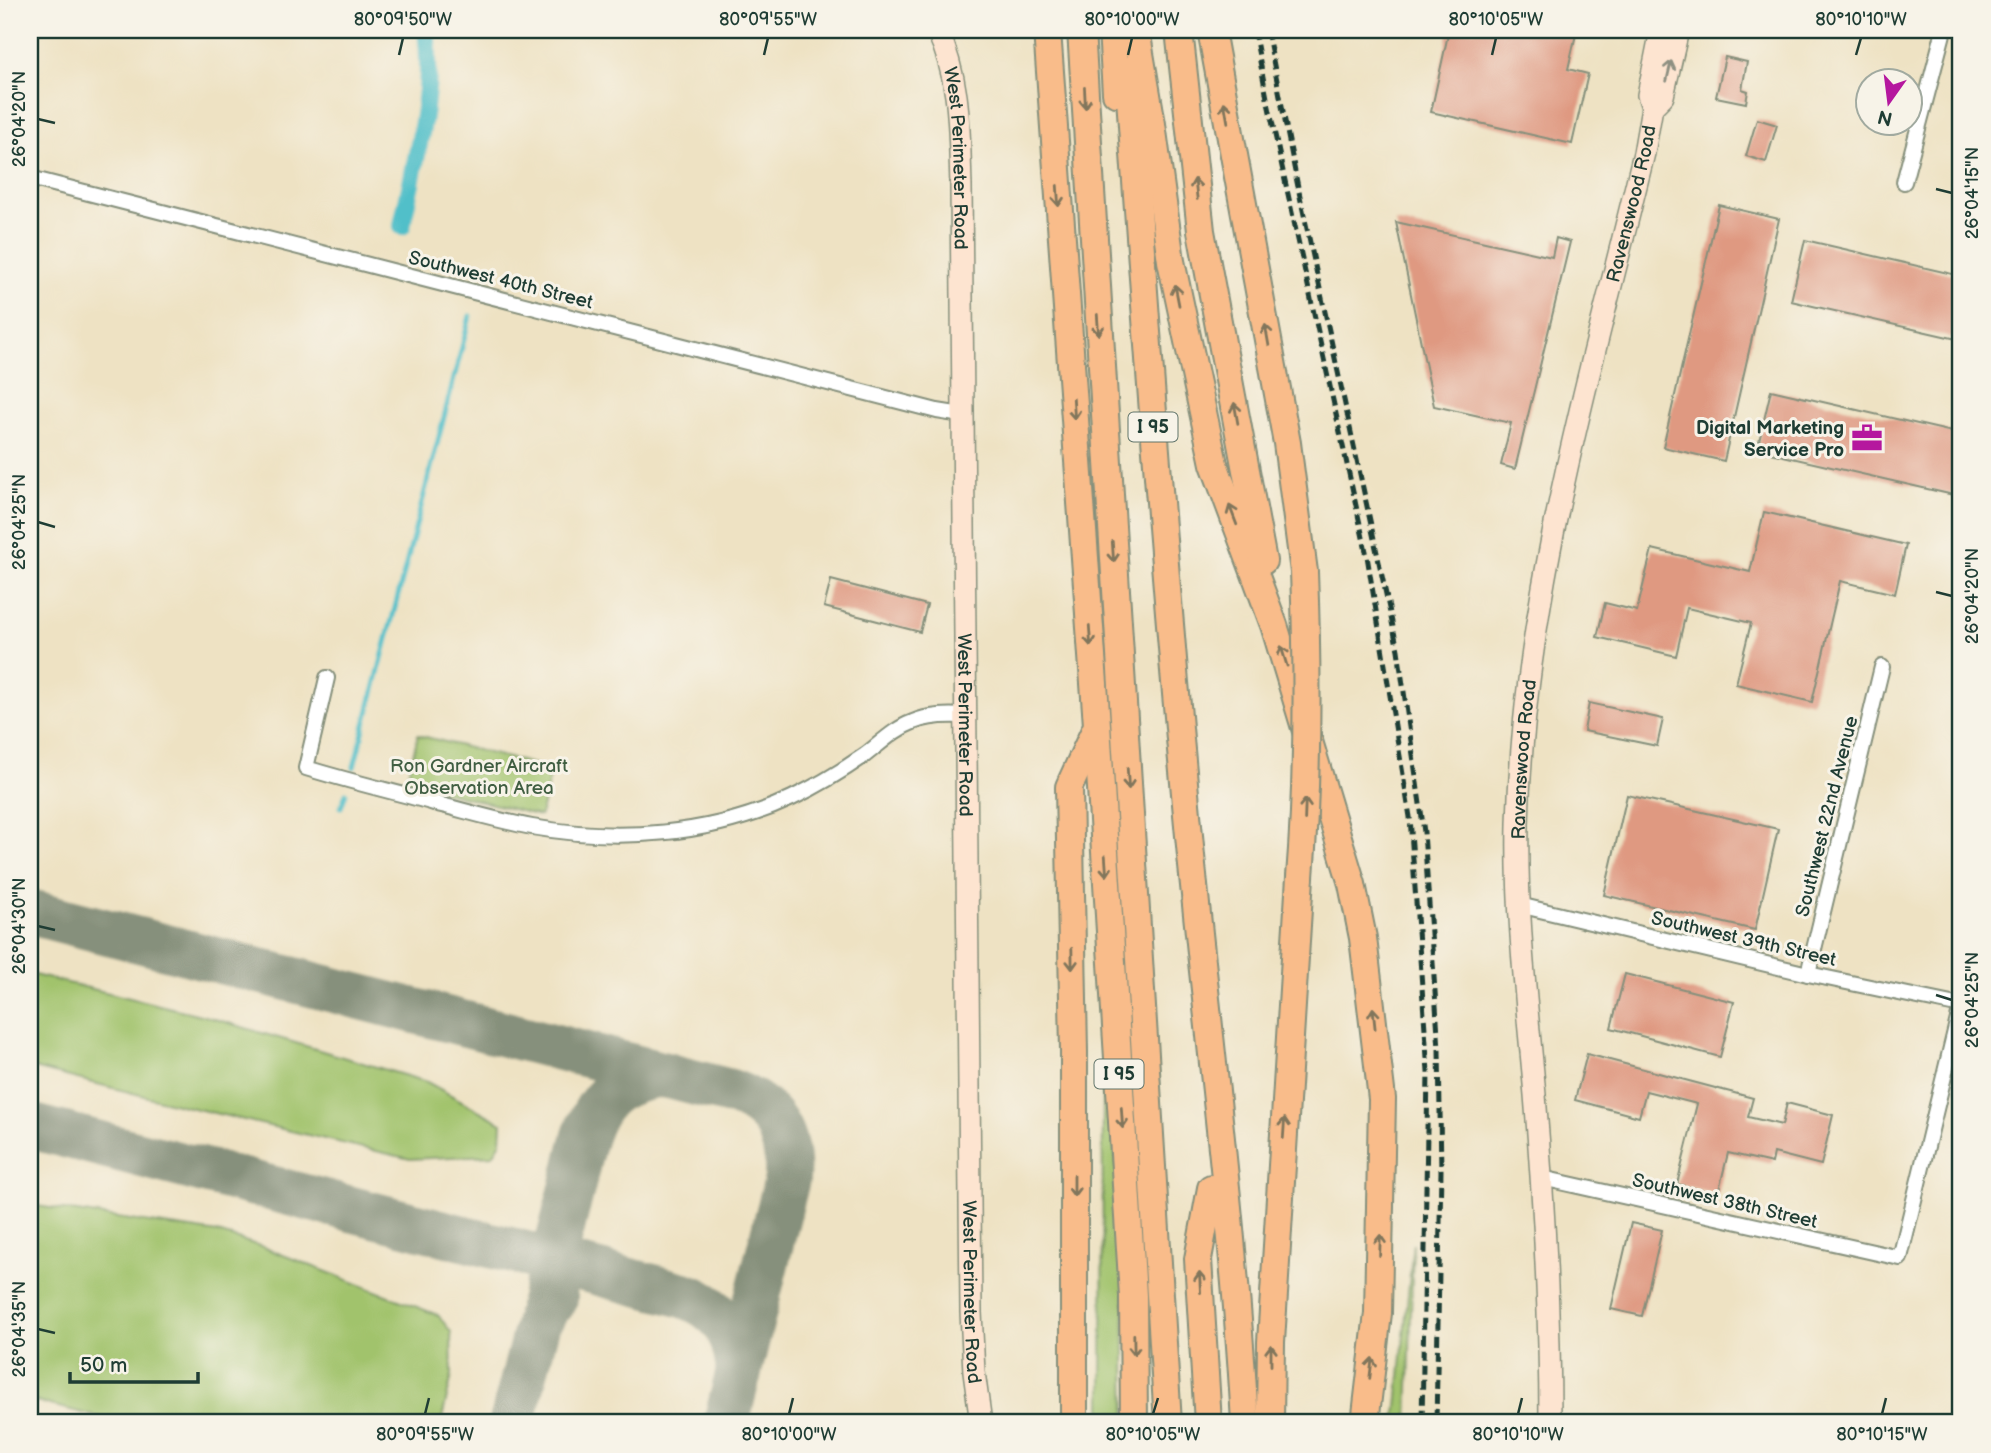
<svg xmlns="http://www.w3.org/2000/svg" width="1991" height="1453" viewBox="0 0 1991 1453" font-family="'Balsamiq Sans',sans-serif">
  <rect width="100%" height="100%" fill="#f7f3e8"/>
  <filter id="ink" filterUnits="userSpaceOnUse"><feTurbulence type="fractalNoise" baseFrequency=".0143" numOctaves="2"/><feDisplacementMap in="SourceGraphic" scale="14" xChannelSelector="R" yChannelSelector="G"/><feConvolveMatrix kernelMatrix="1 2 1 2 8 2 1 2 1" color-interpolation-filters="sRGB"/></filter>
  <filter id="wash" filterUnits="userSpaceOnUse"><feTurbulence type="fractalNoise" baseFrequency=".00686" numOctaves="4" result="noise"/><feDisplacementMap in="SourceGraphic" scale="28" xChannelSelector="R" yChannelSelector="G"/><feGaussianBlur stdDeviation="1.57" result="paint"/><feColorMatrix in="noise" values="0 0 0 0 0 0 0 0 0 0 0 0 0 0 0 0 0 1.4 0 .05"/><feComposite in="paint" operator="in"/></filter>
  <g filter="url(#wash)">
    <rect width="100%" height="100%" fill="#eee2c3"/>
    <g fill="#a1c36c" stroke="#608050" stroke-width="2">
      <path d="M 418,735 L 552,769 L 540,816 L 406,782 Z"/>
      <path d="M 30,974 L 205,1016 L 427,1082 L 502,1123 L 501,1142 L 493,1155 L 410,1159 L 180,1105 L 30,1067 Z"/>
      <path d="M 1103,1064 L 1123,1210 L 1126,1423 L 1102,1423 Z"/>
      <path d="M 30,1205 L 218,1233 L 260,1246 L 438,1315 L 451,1332 L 452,1375 L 441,1423 L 123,1423 L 30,1400 Z"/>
      <path d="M 1413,1243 L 1408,1423 L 1395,1423 L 1397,1407 Z"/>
    </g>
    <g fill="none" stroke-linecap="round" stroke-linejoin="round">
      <g stroke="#51bfc9" stroke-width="5">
        <path d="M 354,767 L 470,316"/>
        <path d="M 341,807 L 346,793"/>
      </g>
      <path stroke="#51bfc9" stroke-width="18" d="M 402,226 C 414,163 435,95 426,30"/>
      <g stroke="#86907c" stroke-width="46">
        <path d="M 30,912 L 731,1092 C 773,1106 790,1135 787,1179 L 726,1423"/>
        <path d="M 30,1126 L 684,1295 C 723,1309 735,1332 739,1372"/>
        <path d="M 538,1322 C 549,1279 560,1235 571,1192 C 579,1162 583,1125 603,1101 C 618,1083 643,1077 666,1075"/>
        <path d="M 512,1423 L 538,1322 L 555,1298"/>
      </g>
    </g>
    <g id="blocks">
      <g fill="#df9981">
        <path d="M 1449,30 L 1577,30 L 1568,69 L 1588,74 L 1572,144 L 1431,112 Z"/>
        <path d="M 1725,57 L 1747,62 L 1742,89 L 1748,91 L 1746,103 L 1716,97 Z"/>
        <path d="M 1757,119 L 1777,125 L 1766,162 L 1746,156 Z"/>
        <path d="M 1719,205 L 1779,219 L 1724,461 L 1663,447 Z"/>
        <path d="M 1396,222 L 1552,257 L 1556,238 L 1570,242 L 1515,469 L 1501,465 L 1511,423 L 1434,406 Z"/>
        <path d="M 1805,240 L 1961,276 L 1961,340 L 1791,301 Z"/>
        <path d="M 1771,390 L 1961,434 L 1961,481 L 1958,496 L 1757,450 Z"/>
        <path d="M 1764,512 L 1906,545 L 1895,594 L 1840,581 L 1812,702 L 1736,684 L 1751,623 L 1687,608 L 1676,656 L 1597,637 L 1605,603 L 1637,611 L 1652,549 L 1750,572 Z"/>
        <path d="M 831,580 L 927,605 L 920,632 L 824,607 Z"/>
        <path d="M 1589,703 L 1663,719 L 1657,746 L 1584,731 Z"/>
        <path d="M 1627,795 L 1778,829 L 1755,930 L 1604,895 Z"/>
        <path d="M 1625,974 L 1734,1002 L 1720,1057 L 1611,1028 Z"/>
        <path d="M 1587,1054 L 1753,1098 L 1748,1117 L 1782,1125 L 1787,1103 L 1833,1115 L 1821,1165 L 1774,1153 L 1772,1163 L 1728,1153 L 1718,1194 L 1677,1184 L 1697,1104 L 1646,1091 L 1639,1117 L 1575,1100 Z"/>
        <path d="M 1631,1223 L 1662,1230 L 1642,1316 L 1611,1309 Z"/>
      </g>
    </g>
  </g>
  <g filter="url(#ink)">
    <use href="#blocks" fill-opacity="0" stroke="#86907c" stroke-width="2"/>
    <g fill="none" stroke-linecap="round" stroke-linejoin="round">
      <defs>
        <g id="street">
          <path d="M 30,178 L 937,411 L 962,415"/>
          <path d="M 1904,182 L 1944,30"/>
          <path d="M 327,678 L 306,768 C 348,781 391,791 434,803 C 466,811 499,821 532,827 C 617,842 712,836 792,798 C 817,786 842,771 865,755 C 880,744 894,729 913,722 C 929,715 947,715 965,716"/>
          <path d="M 1519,905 L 1808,974 L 1961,1006"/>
          <path d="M 1808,974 L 1882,667"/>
          <path d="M 1542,1178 L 1900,1258 L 1961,1006"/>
        </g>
        <g id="secondary">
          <path id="s1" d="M 937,30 C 961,81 959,130 961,186 L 971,1312 L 974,1372 L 981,1423"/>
          <path d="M 1652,107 L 1663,96 L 1678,30"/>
          <path id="s2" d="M 1550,1423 C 1550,1314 1544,1204 1535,1095 C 1527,1005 1516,914 1518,824 C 1523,597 1591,373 1644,153 L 1652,107 L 1648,95 L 1661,30"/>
        </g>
        <g id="highway">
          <path d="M 1047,30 L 1097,725 L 1133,1296 L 1134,1423"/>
          <path d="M 1081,30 L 1168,1423"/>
          <path d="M 1112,30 L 1116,93"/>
          <path d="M 1136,30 L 1152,124 L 1171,261 L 1214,464 L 1274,625 L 1352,884 L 1363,938 L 1382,1099 L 1378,1313 L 1365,1423"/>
          <path d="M 1179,30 L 1201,231 L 1263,561"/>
          <path d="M 1211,30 L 1287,443 L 1304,572"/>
          <path d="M 1128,70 C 1146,322 1164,574 1188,825 C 1207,1025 1234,1223 1245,1423"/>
          <path d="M 1074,1423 L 1074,1052 L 1069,787 L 1095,730"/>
          <path d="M 1208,1423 L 1198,1259 L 1211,1188"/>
          <path d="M 1270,1423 L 1271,1342 L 1300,877"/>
        </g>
      </defs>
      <use href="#street" stroke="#86907c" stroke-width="18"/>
      <use href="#secondary" stroke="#86907c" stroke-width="24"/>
      <use href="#highway" stroke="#86907c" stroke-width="30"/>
      <use href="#street" stroke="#fff" stroke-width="14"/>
      <use href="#secondary" stroke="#fde4d0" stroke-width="21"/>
      <use href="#highway" stroke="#f9bc8a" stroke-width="26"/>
      <g stroke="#1f3d34" stroke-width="5" stroke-dasharray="10 5" stroke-linecap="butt">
        <path d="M 1254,30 L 1267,98 L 1367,556 L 1410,817 L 1428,1072 L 1422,1423"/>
        <path d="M 1267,30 L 1298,187 L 1398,650 L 1424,832 L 1439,1049 L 1441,1171 L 1436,1423"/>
      </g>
      <defs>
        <path id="highway-bridge" d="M 1300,877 C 1308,775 1308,674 1304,572"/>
      </defs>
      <use href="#highway-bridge" stroke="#86907c" stroke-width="30" stroke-linecap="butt"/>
      <use href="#highway-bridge" stroke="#f9bc8a" stroke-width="26"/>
    </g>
    <defs><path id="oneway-shaft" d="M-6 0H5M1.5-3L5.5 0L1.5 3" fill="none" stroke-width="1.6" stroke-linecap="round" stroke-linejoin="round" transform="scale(1.75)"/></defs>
    <use stroke="#8e9082" href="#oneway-shaft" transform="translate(1669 71) rotate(-77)"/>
    <g stroke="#81765b">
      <use href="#oneway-shaft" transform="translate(1085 98) rotate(87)"/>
      <use href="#oneway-shaft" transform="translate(1226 112) rotate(-100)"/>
      <use href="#oneway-shaft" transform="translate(1196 189) rotate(-97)"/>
      <use href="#oneway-shaft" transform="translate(1058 196) rotate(86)"/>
      <use href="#oneway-shaft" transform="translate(1177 295) rotate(-101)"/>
      <use href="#oneway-shaft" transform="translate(1098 325) rotate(86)"/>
      <use href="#oneway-shaft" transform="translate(1267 335) rotate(-100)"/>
      <use href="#oneway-shaft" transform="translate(1074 409) rotate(86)"/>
      <use href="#oneway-shaft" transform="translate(1236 413) rotate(-100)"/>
      <use href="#oneway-shaft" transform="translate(1233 515) rotate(-111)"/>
      <use href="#oneway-shaft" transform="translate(1113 552) rotate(86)"/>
      <use href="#oneway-shaft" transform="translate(1090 636) rotate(86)"/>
      <use href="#oneway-shaft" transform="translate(1284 656) rotate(-107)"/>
      <use href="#oneway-shaft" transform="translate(1128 779) rotate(86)"/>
      <use href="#oneway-shaft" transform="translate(1305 809) rotate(-88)"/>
      <use href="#oneway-shaft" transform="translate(1106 866) rotate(86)"/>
      <use href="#oneway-shaft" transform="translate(1072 959) rotate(89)"/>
      <use href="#oneway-shaft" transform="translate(1374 1018) rotate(-96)"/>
      <use href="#oneway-shaft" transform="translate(1122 1118) rotate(86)"/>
      <use href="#oneway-shaft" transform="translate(1284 1128) rotate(-86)"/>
      <use href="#oneway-shaft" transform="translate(1074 1186) rotate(90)"/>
      <use href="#oneway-shaft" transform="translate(1380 1245) rotate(-88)"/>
      <use href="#oneway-shaft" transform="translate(1200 1282) rotate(-93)"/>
      <use href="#oneway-shaft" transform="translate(1134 1345) rotate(89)"/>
      <use href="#oneway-shaft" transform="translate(1271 1355) rotate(-90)"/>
      <use href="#oneway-shaft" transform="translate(1371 1368) rotate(-83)"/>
    </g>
  </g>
  <path fill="none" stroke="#1f3d34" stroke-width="2.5" d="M 399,55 L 403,38M 764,55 L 768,38M 1128,55 L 1132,38M 1492,55 L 1496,38M 1856,55 L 1861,38M 38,119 L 55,123M 1936,189 L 1952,193M 38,522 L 55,527M 1936,592 L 1952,596M 38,926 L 55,930M 1936,995 L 1952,1000M 38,1329 L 55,1333M 425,1414 L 429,1398M 789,1414 L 793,1398M 1153,1414 L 1158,1398M 1518,1414 L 1522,1398M 1882,1414 L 1886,1398"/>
  <defs>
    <symbol id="office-bare" viewBox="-9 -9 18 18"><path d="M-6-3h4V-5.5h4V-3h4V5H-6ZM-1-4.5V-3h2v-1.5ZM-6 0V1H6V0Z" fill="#b5179e" stroke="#f7f3e8" stroke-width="2.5" paint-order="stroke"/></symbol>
  </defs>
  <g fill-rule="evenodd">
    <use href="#office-bare" x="1845" y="416" width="44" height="44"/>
  </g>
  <g text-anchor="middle" stroke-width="6" stroke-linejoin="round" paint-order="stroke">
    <g fill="#f7f3e8" stroke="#60746a" stroke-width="2">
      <rect x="1128.5" y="412.5" width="49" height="29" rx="5"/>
      <rect x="1094.5" y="1059.5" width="49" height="29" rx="5"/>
    </g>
    <g font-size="18" font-weight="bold" fill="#1f3d34">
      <text x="1153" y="433">I 95</text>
      <text x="1119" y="1080">I 95</text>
    </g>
    <g font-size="19" fill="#1f3d34" stroke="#f7f3e8">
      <text dy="7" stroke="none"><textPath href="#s1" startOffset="131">West Perimeter Road</textPath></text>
      <text dy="7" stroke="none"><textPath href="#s2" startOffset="1232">Ravenswood Road</textPath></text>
      <text transform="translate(501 279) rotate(14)" y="7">Southwest 40th Street</text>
      <text dy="7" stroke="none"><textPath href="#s1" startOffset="698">West Perimeter Road</textPath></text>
      <text dy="7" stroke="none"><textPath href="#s2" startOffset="665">Ravenswood Road</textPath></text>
      <text transform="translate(1826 816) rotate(-76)" y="7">Southwest 22nd Avenue</text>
      <text transform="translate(1744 938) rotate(13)" y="7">Southwest 39th Street</text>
      <text transform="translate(1725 1200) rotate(13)" y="7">Southwest 38th Street</text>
      <text dy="7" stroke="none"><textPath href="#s1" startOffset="1265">West Perimeter Road</textPath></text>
    </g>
    <g font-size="19" font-weight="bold" fill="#1f3d34" stroke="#f7f3e8" text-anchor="end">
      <text x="1844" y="434">Digital Marketing<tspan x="1844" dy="22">Service Pro</tspan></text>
    </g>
    <g font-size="19" fill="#405e42" stroke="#f7f3e8">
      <text x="479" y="772">Ron Gardner Aircraft<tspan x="479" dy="22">Observation Area</tspan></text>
    </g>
  </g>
  <rect width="1991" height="1453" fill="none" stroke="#f7f3e8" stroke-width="77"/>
  <g transform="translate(1889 102) rotate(194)"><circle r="33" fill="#f7f3e8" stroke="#a1aaa0" stroke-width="2"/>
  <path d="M0-5L12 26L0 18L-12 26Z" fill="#b5179e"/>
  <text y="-10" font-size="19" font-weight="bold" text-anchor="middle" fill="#1f3d34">N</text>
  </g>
  <path d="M70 1372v10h128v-10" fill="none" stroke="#1f3d34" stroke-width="3.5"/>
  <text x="80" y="1372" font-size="21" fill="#1f3d34" stroke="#f7f3e8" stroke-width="5" paint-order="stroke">50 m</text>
  <rect x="38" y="38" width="1914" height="1376" fill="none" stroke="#1f3d34" stroke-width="2.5"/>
  <g font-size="18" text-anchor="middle" fill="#1f3d34">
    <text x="403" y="25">80°09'50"W</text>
    <text x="768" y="25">80°09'55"W</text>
    <text x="1132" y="25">80°10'00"W</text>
    <text x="1496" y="25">80°10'05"W</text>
    <text x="1861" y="25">80°10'10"W</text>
    <text transform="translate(19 119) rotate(-90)" y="6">26°04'20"N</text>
    <text transform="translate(1972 193) rotate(-90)" y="6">26°04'15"N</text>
    <text transform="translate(19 522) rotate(-90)" y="6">26°04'25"N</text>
    <text transform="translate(1972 596) rotate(-90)" y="6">26°04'20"N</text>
    <text transform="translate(19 926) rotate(-90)" y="6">26°04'30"N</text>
    <text transform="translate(1972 1000) rotate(-90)" y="6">26°04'25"N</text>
    <text transform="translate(19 1329) rotate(-90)" y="6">26°04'35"N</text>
    <text x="425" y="1440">80°09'55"W</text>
    <text x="789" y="1440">80°10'00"W</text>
    <text x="1153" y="1440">80°10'05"W</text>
    <text x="1518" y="1440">80°10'10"W</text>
    <text x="1882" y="1440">80°10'15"W</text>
  </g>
</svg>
